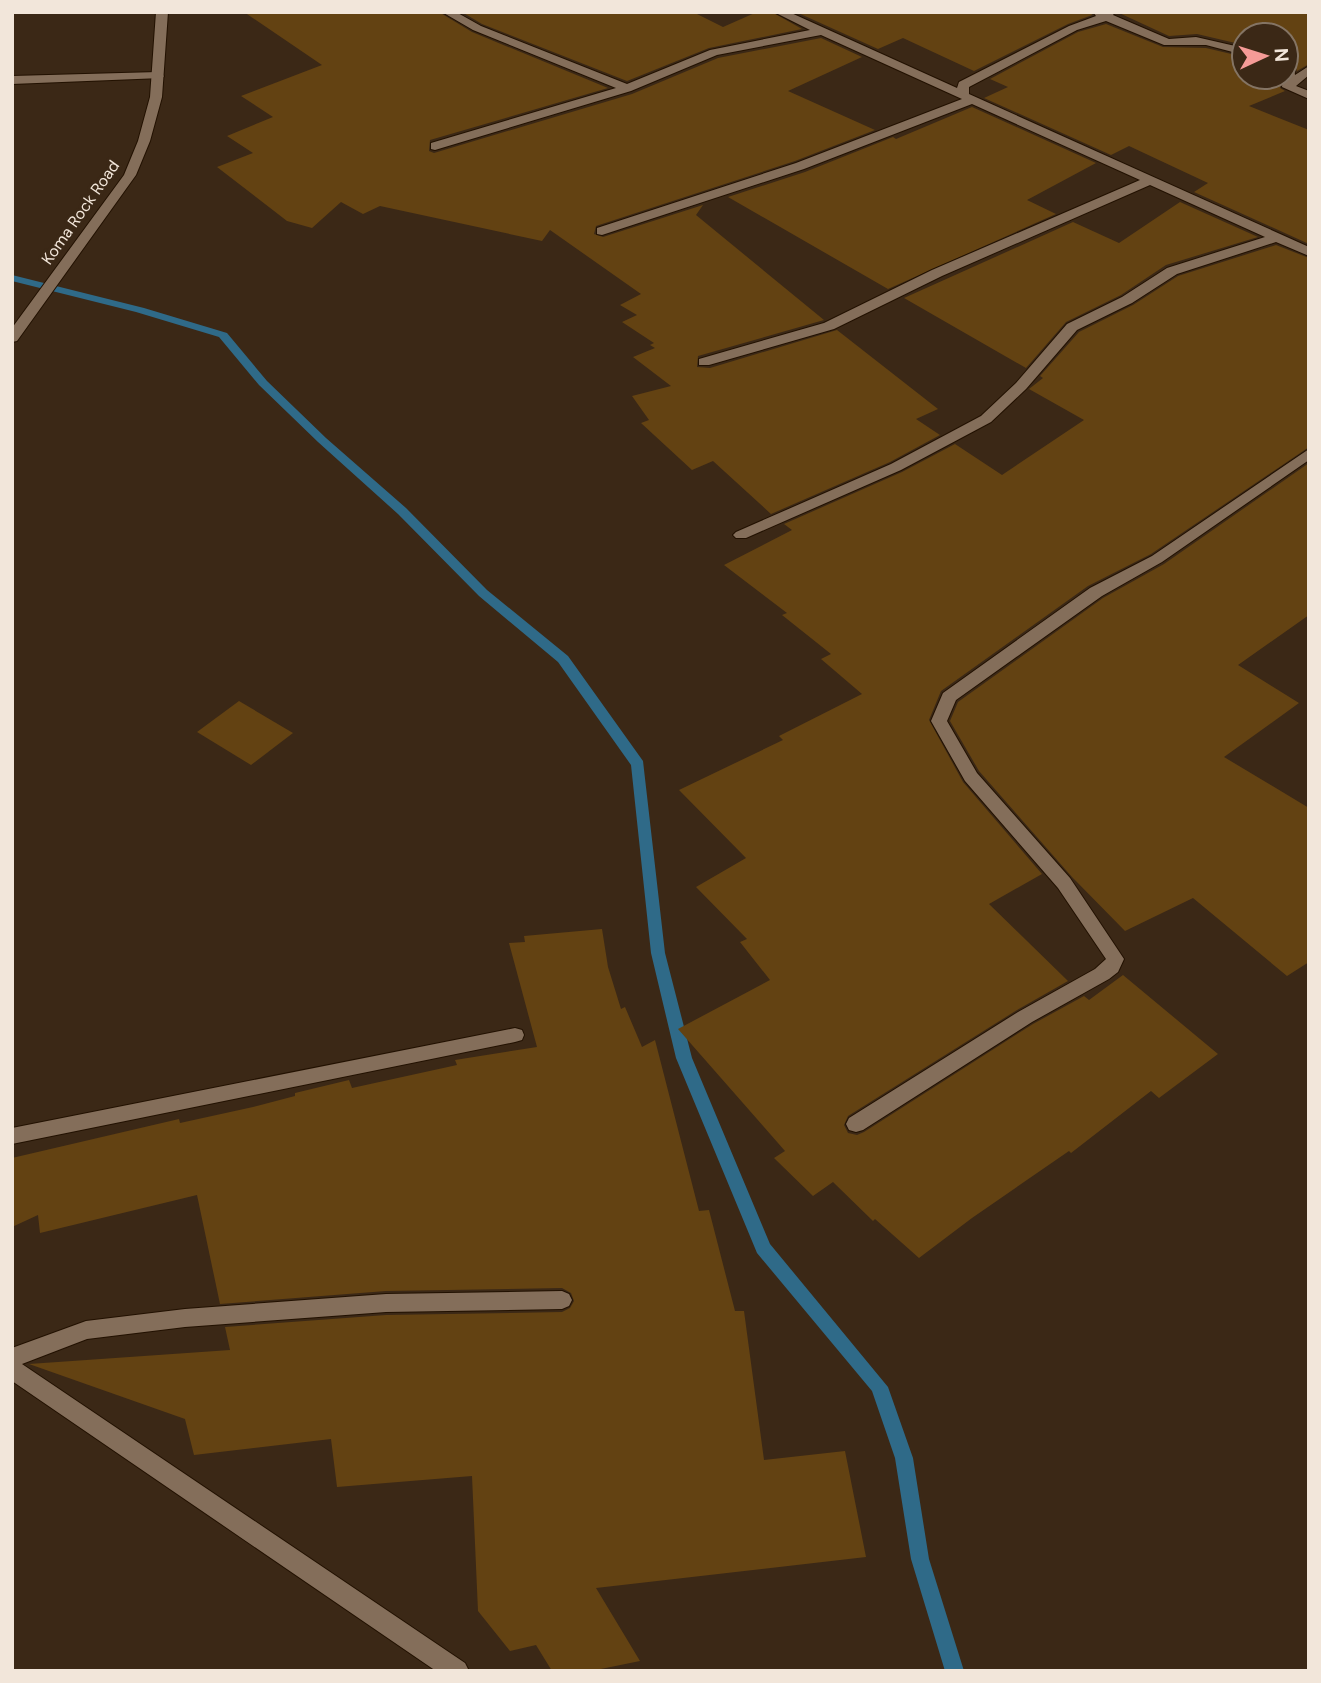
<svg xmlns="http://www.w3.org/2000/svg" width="1321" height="1683" viewBox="0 0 1321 1683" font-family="'DM Sans',sans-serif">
  <rect width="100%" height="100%" fill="#3b2816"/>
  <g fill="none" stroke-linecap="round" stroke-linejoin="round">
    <path fill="#2f6a88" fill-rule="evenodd" d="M 12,275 L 144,308 L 227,333 L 267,381 L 326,438 L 406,508 L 487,590 L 568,656 L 643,761 L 665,953 L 692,1058 L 770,1244 L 888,1387 L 913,1458 L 929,1559 L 964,1671 L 945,1671 L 911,1559 L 895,1458 L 872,1391 L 757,1253 L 676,1058 L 651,953 L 631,765 L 558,662 L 479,596 L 398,514 L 318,442 L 259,385 L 219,337 L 136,312 L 12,281 Z"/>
  </g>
  <g fill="#634212">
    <path d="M 244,12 L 439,12 L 472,32 L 608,88 L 430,140 L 429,151 L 434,153 L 632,94 L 718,58 L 821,38 L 862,57 L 788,91 L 875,130 L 795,161 L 596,226 L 594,234 L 603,237 L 703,205 L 696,215 L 824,320 L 698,356 L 697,367 L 710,368 L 837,330 L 938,409 L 916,419 L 940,435 L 890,462 L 771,514 L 713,461 L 692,470 L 641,423 L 649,420 L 632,396 L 671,386 L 633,357 L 655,348 L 650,345 L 654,343 L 622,322 L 637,315 L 620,305 L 641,294 L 550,230 L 542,241 L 380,206 L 363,214 L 341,202 L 312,228 L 287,221 L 217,167 L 253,153 L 227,136 L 273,117 L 241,96 L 322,65 Z"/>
    <path d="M 462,12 L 693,12 L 723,27 L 757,12 L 772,12 L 802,29 L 709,48 L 627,81 L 482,24 Z"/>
    <path d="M 796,12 L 1091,12 L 1092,15 L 1068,24 L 974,71 L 903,38 L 878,49 Z"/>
    <path d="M 1117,12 L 1309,12 L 1309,64 L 1297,71 L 1295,65 L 1286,60 L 1286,35 L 1244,35 L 1244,45 L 1197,34 L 1169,36 Z"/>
    <path d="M 1106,24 L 1163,47 L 1206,48 L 1244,57 L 1244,77 L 1280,77 L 1280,88 L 1285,91 L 1249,106 L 1309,130 L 1309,244 L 1194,192 L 1208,183 L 1129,146 L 1111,155 L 984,98 L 1008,87 L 990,79 L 1078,32 Z"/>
    <path d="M 972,107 L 1096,163 L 1027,200 L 1056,214 L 888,289 L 728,197 L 805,172 L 893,137 L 896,139 Z"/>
    <path d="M 1180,202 L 1258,237 L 1166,265 L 1121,295 L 1066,322 L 1026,368 L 904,298 L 1073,222 L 1119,243 Z"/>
    <path d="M 1276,245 L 1309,258 L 1309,447 L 1151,554 L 1088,586 L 941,691 L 929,720 L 963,782 L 1042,874 L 989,904 L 1068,981 L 1017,1010 L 848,1116 L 844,1125 L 848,1133 L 857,1135 L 864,1132 L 1033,1024 L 1084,996 L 1089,1000 L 1123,975 L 1218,1054 L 1159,1098 L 1151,1091 L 1071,1153 L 1069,1151 L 972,1218 L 919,1258 L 875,1219 L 873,1221 L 833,1182 L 813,1196 L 774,1158 L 785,1151 L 678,1029 L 770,980 L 740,942 L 747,939 L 696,887 L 746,858 L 679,790 L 783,740 L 779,736 L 862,694 L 821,659 L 831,654 L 782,615 L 787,613 L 724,565 L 792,530 L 784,524 L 902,472 L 955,444 L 1002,475 L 1084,420 L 1029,389 L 1043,378 L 1040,376 L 1079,332 L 1133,305 L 1178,276 Z"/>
    <path d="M 1309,463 L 1309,615 L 1238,665 L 1299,703 L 1224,757 L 1309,808 L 1309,962 L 1287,976 L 1193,898 L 1125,931 L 1072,877 L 979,771 L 950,721 L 958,702 L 1103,598 L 1164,564 Z"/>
    <path d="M 239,701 L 293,733 L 251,765 L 197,732 Z"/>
    <path d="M 602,929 L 608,967 L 621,1009 L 625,1007 L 642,1047 L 655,1040 L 699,1211 L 709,1210 L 735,1311 L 744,1311 L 764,1460 L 845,1451 L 866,1557 L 596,1588 L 640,1661 L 591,1671 L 552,1671 L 536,1645 L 510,1651 L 478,1611 L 472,1476 L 337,1487 L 331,1439 L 194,1455 L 185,1419 L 29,1364 L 230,1350 L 225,1327 L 386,1315 L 562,1312 L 570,1308 L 574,1301 L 571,1293 L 562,1288 L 386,1291 L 220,1304 L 197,1195 L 40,1233 L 38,1215 L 12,1227 L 12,1158 L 179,1119 L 180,1123 L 253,1107 L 295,1096 L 295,1093 L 349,1080 L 352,1088 L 457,1065 L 455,1060 L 537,1047 L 509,943 L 525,942 L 524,936 Z"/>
  </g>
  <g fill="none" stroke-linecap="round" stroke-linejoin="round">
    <defs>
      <path id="lane" d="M 158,72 L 164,76 L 162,78 L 12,84 L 12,76 Z"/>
      <g id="street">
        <path d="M 442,12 L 456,12 L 481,26 L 627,84 L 710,50 L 810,30 L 774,12 L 789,12 L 957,88 L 959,82 L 1069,26 L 1096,16 L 1093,12 L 1115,12 L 1113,15 L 1169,39 L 1196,37 L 1244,48 L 1244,55 L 1206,45 L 1164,45 L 1106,21 L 1077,30 L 969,87 L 969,94 L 1309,247 L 1309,256 L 1276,242 L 1177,274 L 1132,303 L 1077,330 L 1026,389 L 991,422 L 901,470 L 746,538 L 736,538 L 733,535 L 736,532 L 891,464 L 981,416 L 1016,383 L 1067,324 L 1122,297 L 1167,268 L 1265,237 L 1150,185 L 942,276 L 834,329 L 709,365 L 699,365 L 699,359 L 824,323 L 932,270 L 1140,180 L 972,104 L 804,169 L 602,235 L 597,234 L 597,228 L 796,163 L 962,99 L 821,35 L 717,55 L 631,91 L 435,150 L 431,149 L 431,143 L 616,88 L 473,30 Z"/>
        <path d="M 1286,63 L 1294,67 L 1295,75 L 1309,66 L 1309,75 L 1296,86 L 1309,91 L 1309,99 L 1282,87 L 1283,77 L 1286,77 Z"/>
        <path d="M 1309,449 L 1309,460 L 1162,562 L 1102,596 L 956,700 L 947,721 L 977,773 L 1070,878 L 1124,959 L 1118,972 L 1109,979 L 1032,1022 L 863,1130 L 856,1132 L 849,1130 L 846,1124 L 849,1118 L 1018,1012 L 1095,969 L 1106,959 L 1058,888 L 965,781 L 931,721 L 943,693 L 1090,588 L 1152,556 Z"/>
        <path d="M 515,1028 L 522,1030 L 524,1035 L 522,1040 L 515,1042 L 12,1144 L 12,1128 Z"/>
        <path d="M 562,1291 L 569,1294 L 572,1300 L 569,1306 L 562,1309 L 386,1312 L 185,1327 L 87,1339 L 22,1364 L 465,1663 L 469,1671 L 436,1671 L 12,1381 L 12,1348 L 86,1321 L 185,1309 L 386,1294 Z"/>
      </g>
      <path id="secondary" d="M 156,12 L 168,12 L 162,97 L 150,141 L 136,175 L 17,341 L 12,342 L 12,328 L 124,175 L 138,141 L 150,97 Z"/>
    </defs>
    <use href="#lane" stroke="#221101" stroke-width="2"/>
    <use href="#street" stroke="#221101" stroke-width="2"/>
    <use href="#secondary" stroke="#221101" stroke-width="2"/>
    <use href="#lane" fill="#846e5a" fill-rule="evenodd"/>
    <use href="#street" fill="#846e5a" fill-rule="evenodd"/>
    <use href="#secondary" fill="#846e5a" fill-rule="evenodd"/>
  </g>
  <g text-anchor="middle" stroke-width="6" stroke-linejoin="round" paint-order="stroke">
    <g font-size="16" fill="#f2e6da" stroke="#3b2816">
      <text transform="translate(80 212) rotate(-55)" y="6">Koma Rock Road</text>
    </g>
  </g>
  <rect width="1321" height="1683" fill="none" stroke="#f2e6da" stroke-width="28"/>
  <g transform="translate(1265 56) rotate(86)"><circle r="33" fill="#3b2816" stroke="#847464" stroke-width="2"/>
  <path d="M0-5L12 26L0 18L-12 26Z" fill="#f59b97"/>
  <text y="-10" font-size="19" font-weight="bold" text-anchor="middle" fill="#f2e6da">N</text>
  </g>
</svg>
